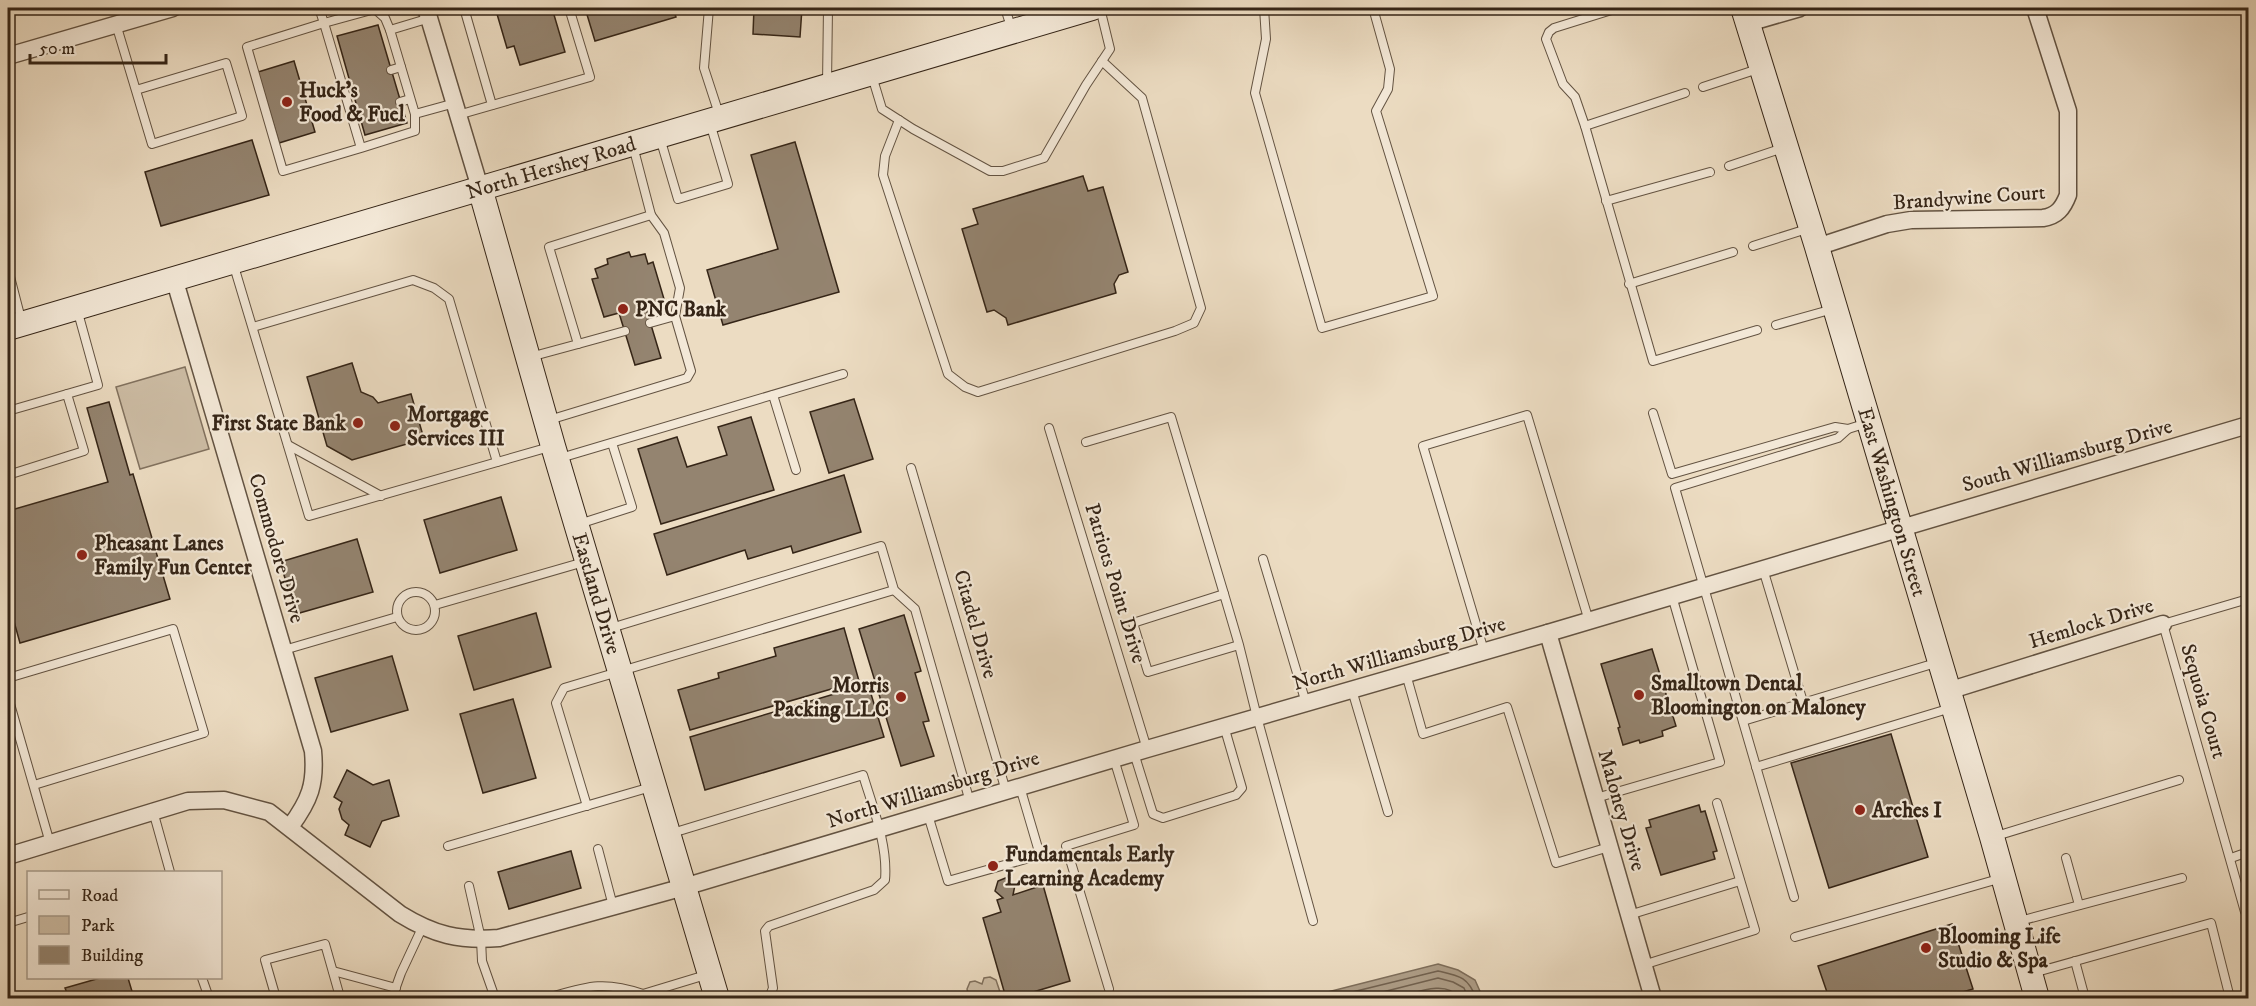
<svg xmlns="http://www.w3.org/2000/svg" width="2256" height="1006" viewBox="0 0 2256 1006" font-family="'IM FELL DW Pica',serif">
  <rect width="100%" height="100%" fill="#ecdcc2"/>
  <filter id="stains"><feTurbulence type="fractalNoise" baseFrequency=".00333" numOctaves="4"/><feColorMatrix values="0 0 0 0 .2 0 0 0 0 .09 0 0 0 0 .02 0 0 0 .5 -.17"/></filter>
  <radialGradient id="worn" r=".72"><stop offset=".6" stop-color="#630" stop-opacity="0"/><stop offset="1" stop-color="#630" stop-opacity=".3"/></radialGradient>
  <g fill="#cdbda5" stroke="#81715e" stroke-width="1.5">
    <path d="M 185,367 L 209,449 L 140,469 L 116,387 Z"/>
    <path d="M 990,977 L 996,980 L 1000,992 L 996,998 L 969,997 L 967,989 L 970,982 L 975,981 L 982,984 L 984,978 Z"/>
  </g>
  <path fill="#ae9e88" stroke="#7e6e5b" stroke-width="1.5" d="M 1438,964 L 1458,970 L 1475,980 L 1483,998 L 1304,998 Z"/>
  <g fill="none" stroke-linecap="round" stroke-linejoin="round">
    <g stroke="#726250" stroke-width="1.5">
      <path d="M 1328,998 L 1438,971 C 1460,976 1468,977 1476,998"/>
      <path d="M 1359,998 L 1438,978 L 1453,982 L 1464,988 L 1468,998"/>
      <path d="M 1395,998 C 1413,994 1447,978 1458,998"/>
    </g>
  </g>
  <g fill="#948470" stroke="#352517" stroke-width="1.5">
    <path d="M 520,8 L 552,8 L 565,52 L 520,65 L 514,46 L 507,48 L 497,14 Z"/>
    <path d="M 585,8 L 673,8 L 676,17 L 595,41 Z"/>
    <path d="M 754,8 L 802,8 L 800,37 L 753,34 Z"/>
    <path d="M 378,25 L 407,123 L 365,135 L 337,36 Z"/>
    <path d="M 294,61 L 315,132 L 279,143 L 258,72 Z"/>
    <path d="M 252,140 L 269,195 L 161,226 L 145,172 Z"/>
    <path d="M 795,142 L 839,292 L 723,325 L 707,270 L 778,249 L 751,155 Z"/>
    <path d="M 1083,176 L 1088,191 L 1103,187 L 1128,272 L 1119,275 L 1114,284 L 1116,293 L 1008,325 L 1006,318 L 994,310 L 987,312 L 962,229 L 978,224 L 973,209 Z"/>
    <path d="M 629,252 L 631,257 L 645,254 L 648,264 L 653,262 L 664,299 L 645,305 L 661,358 L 635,365 L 619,313 L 604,317 L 592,279 L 598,278 L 595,269 L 608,264 L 607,259 Z"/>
    <path d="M 352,363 L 361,392 L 373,397 L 378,403 L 411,394 L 424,439 L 352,460 L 327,446 L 307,377 Z"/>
    <path d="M 854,399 L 873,459 L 829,473 L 810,412 Z"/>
    <path d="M 109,402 L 130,475 L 133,474 L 170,599 L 20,643 L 8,600 L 8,511 L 108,482 L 87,408 Z"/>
    <path d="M 751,417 L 774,490 L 661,524 L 638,449 L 677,437 L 687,467 L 727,455 L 718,427 Z"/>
    <path d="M 844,475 L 861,532 L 793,553 L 791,546 L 748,559 L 745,550 L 667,575 L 654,534 Z"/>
    <path d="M 501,497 L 517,550 L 440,573 L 424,520 Z"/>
    <path d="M 357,539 L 373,592 L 296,614 L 280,562 Z"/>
    <path d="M 536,613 L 551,667 L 474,690 L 458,636 Z"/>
    <path d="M 904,615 L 921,671 L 915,673 L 929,721 L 923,722 L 934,756 L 901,766 L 859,629 Z"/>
    <path d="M 844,628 L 859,681 L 690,730 L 678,690 L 719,678 L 718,673 L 776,656 L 774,648 Z"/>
    <path d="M 1652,649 L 1676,726 L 1662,731 L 1663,736 L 1640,743 L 1639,740 L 1623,745 L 1618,728 L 1620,727 L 1601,664 Z"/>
    <path d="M 392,656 L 408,710 L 331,732 L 315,678 Z"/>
    <path d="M 868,684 L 884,737 L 705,790 L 690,737 Z"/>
    <path d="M 513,699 L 536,778 L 483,793 L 460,714 Z"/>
    <path d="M 1891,734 L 1928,857 L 1829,888 L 1791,763 Z"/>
    <path d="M 347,770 L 373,785 L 389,780 L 399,816 L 382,821 L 370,847 L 345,835 L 349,825 L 342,819 L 339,809 L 342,802 L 334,797 Z"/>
    <path d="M 1699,805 L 1701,812 L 1705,811 L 1717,851 L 1713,852 L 1715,859 L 1661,875 L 1646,828 L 1651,827 L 1649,820 Z"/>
    <path d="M 571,851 L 581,888 L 509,909 L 498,872 Z"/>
    <path d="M 1008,877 L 1015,885 L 1013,895 L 1043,885 L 1070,981 L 1013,998 L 1006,998 L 983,918 L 1001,912 L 997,900 L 1003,898 L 995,891 L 998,881 Z"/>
    <path d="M 1952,924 L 1973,989 L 1942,998 L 1829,998 L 1818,966 Z"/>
    <path d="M 100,978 L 128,978 L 134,998 L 69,998 L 65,988 Z"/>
  </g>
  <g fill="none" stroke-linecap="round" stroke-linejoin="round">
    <defs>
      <g id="service">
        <path d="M 319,8 L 324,23 L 375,9 L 385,18 L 390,30"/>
        <path d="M 464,8 L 492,105"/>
        <path d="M 709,8 L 704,68 L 720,117"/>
        <path d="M 1005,8 L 1012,30"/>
        <path d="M 1264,8 L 1266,39 L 1255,93 L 1322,328 L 1433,296 L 1376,111 L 1388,89 L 1390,69 L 1373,8"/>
        <path d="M 1618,8 L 1554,28 L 1549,32 L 1546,39 L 1563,84 L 1575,97 L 1585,126 L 1653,361 L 1757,330"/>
        <path d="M 430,18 L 390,30 L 415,114 L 455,103"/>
        <path d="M 116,24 L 152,144 L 242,116 L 226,63 L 136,90"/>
        <path d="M 391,70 L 401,67"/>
        <path d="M 872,76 L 882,109 L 913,129 L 990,171 L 1003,171 L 1044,158 L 1086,85 L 1110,49 L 1100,8"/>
        <path d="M 827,84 L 828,8"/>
        <path d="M 1703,87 L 1761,68"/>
        <path d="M 400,102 L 410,99"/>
        <path d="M 458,115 L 590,77 L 569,8"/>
        <path d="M 899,120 L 885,156 L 883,175 L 948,374 L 965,387 L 978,392 L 1175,331 L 1194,323 L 1201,308 L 1142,98 L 1102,61"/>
        <path d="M 1585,126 L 1685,93"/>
        <path d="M 660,138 L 678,199 L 728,184 L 710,123"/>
        <path d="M 361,148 L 283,171 L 247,47 L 324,23 L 361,148 L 415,131 L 415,114"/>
        <path d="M 1729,166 L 1786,147"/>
        <path d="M 1606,201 L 1710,172"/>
        <path d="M 1753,246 L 1810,228"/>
        <path d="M 9,253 L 8,269 L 22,323"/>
        <path d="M 233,263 L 309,516 L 553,446"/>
        <path d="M 1629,284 L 1733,252"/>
        <path d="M 650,323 L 675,316"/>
        <path d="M 1776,325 L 1833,309"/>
        <path d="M 253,327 L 413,280 L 434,288 L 449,299 L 497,462"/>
        <path d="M 578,344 L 625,331"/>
        <path d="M 530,357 L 578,344 L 549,247 L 651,215 L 633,146"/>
        <path d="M 67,394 L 98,385 L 77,309"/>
        <path d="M 773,395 L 796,470"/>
        <path d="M 8,411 L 67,394 L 84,451 L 8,475"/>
        <path d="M 1653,413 L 1672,474 L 1835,427 L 1848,429"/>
        <path d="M 549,420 L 687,378 L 691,371 L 675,316 L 680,288 L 664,233 L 651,215"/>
        <path d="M 1049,428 L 1147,749"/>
        <path d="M 1086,442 L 1171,417 L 1224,594"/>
        <path d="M 288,445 L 381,496"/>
        <path d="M 557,459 L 843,374"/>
        <path d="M 911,468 L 1006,791"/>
        <path d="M 579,524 L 632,507 L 612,443"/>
        <path d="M 1263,559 L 1306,703"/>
        <path d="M 1763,569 L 1803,702"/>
        <circle cx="416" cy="611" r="19"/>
        <path d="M 2248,599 L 2163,624 L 2245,912 L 2248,911"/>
        <path d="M 435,605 L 584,562"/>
        <path d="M 611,628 L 881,546 L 894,590 L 915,609 L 970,802"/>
        <path d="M 1239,645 L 1224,594 L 1133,623 L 1148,672 L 1239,645 L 1257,717 L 1313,921"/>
        <path d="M 284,650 L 397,617"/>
        <path d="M 1484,651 L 1423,446 L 1527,415 L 1589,621"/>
        <path d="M 1406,674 L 1423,734 L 1507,707 L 1556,863 L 1609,847"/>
        <path d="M 8,678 L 173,629 L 204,733 L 34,785"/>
        <path d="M 1352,690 L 1388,812"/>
        <path d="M 8,697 L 50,843"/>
        <path d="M 1743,721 L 1939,662"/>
        <path d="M 1134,753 L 1153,814 L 1163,818 L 1236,795 L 1242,788 L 1224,726"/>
        <path d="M 1756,767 L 1951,708"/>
        <path d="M 1596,798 L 1720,762 L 1672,596"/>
        <path d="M 587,806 L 556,703 L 564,688 L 894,590"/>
        <path d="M 153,811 L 170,872"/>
        <path d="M 928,815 L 948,881 L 1040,855 L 1020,787"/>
        <path d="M 669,834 L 863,775 C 873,808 888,845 885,880 L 874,890 L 769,926 L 765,931 L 773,988 L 769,998"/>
        <path d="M 1993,837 L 2179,780"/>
        <path d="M 448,846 L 651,787"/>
        <path d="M 598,849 L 613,906"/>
        <path d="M 2066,858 L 2079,905"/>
        <path d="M 2231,858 L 2248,852"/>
        <path d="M 469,886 L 481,939 L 482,961 L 495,998"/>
        <path d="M 1794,897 L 1675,488 L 1838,438 L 1848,429 L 1867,423"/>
        <path d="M 1629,915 L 1740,881"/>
        <path d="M 2016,922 L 2182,878"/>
        <path d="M 8,923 L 28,917"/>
        <path d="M 1795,937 L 2002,878"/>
        <path d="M 2075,961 L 2085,998"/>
        <path d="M 1643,965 L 1755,930 L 1717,803"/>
        <path d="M 333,971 L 396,988"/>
        <path d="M 2033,973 L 2211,923 L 2230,998"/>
        <path d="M 202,978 L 209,998"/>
        <path d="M 1109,989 L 1066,846 L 1134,825 L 1114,759"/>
        <path d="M 276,998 L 265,960 L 325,944 L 340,997 L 336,998"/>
        <path d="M 392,998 L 401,973 L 422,928"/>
        <path d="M 547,998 C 586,987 602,980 643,994"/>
        <path d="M 644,998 L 643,994 L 709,974"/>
      </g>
      <g id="minor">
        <path d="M 426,8 L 480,188"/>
        <path d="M 1748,23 L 1800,8"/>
        <path d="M 8,56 L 173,8"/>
        <path d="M 1817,247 L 1887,224 L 1911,220 L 2043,218 C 2057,216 2063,208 2068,195 L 2068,111 L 2035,8"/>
        <path d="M 174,278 L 313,751 C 316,784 310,800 290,827"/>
        <path d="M 1548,633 L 1653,998"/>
        <path d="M 1948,691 L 2163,624"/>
        <path d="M 8,856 L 188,801 L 224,800 L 269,812 L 400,914 C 434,935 459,941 499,938 L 684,887 L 1147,749 L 1548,633 L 2248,425"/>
      </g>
      <g id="secondary">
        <path id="s1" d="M 1743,8 L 1817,247 L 1992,837 L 2037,998"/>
        <path id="s2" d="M 480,188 L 553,446 L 717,998"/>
        <path id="s3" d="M 8,328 L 1092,8"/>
      </g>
    </defs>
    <use href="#service" stroke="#635342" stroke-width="10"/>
    <use href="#minor" stroke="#635342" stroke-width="19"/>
    <use href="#secondary" stroke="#352517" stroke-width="26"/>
    <use href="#service" stroke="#f3e8d7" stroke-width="8"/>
    <use href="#minor" stroke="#f3e8d7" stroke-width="16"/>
    <use href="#secondary" stroke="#f3e8d7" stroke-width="24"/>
  </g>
  <g fill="#8f2418" stroke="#f3e8d7" stroke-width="2">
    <circle cx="287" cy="102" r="6"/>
    <circle cx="623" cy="309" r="6"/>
    <circle cx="358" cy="423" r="6"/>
    <circle cx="395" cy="426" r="6"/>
    <circle cx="82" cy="555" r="6"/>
    <circle cx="1639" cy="695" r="6"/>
    <circle cx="901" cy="697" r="6"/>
    <circle cx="1860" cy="810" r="6"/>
    <circle cx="993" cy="866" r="6"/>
    <circle cx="1926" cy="948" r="6"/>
  </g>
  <g text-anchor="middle" stroke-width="4.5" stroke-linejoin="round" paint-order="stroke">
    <g font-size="21" font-weight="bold" fill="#352517" stroke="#f3e8d7" text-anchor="start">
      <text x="299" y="97">Huck's<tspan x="299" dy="24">Food &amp; Fuel</tspan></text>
      <text x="635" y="316">PNC Bank</text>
      <text x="407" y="421">Mortgage<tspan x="407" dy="24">Services III</tspan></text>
      <text x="346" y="430" text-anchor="end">First State Bank</text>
      <text x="94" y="550">Pheasant Lanes<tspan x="94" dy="24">Family Fun Center</tspan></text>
      <text x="1651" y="690">Smalltown Dental<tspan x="1651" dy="24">Bloomington on Maloney</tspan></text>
      <text x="889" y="692" text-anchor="end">Morris<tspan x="889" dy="24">Packing LLC</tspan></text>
      <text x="1872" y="817">Arches I</text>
      <text x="1005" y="861">Fundamentals Early<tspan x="1005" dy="24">Learning Academy</tspan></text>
      <text x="1938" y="943">Blooming Life<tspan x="1938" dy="24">Studio &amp; Spa</tspan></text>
    </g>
    <g font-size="21" fill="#352517" stroke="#f3e8d7">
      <text dy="7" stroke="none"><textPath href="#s3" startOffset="566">North Hershey Road</textPath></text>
      <text transform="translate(1969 197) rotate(-4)" y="7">Brandywine Court</text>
      <text transform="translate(2067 455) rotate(-16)" y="7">South Williamsburg Drive</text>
      <text dy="7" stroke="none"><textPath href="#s1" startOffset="516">East Washington Street</textPath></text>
      <text transform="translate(277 548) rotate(74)" y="7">Commodore Drive</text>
      <text transform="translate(1116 583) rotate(73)" y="7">Patriots Point Drive</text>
      <text dy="7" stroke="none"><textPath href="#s2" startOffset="422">Eastland Drive</textPath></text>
      <text transform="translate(2091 623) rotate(-17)" y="7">Hemlock Drive</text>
      <text transform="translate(976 624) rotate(74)" y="7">Citadel Drive</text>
      <text transform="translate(1399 653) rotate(-16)" y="7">North Williamsburg Drive</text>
      <text transform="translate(2204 701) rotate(74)" y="7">Sequoia Court</text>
      <text transform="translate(933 789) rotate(-17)" y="7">North Williamsburg Drive</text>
      <text transform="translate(1622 810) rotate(74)" y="7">Maloney Drive</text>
    </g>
  </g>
  <rect width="2256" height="1006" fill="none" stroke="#ecdcc2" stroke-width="30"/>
  <rect x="9" y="9" width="2238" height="988" fill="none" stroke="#352517" stroke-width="3"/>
  <rect x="15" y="15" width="2226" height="976" fill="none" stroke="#352517" stroke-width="1.5"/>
  <rect x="27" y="871" width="195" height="108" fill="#f3e8d7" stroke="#a79a8a" stroke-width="1.5"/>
  <rect x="39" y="890" width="30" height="9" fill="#f3e8d7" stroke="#a79a8a" stroke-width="1.5"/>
  <text x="81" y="901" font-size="18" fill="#352517">Road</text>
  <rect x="39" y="916" width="30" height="18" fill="#cdbda5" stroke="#a79a8a" stroke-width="1.5"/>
  <text x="81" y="931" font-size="18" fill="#352517">Park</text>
  <rect x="39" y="946" width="30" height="18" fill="#948470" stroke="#a79a8a" stroke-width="1.5"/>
  <text x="81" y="961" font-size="18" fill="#352517">Building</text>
  <path d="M30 54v9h136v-9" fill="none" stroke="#352517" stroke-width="3"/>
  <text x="39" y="54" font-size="18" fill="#352517" stroke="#f3e8d7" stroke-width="4.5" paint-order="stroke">50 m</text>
  <rect width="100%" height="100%" filter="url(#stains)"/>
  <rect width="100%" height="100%" fill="url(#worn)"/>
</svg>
